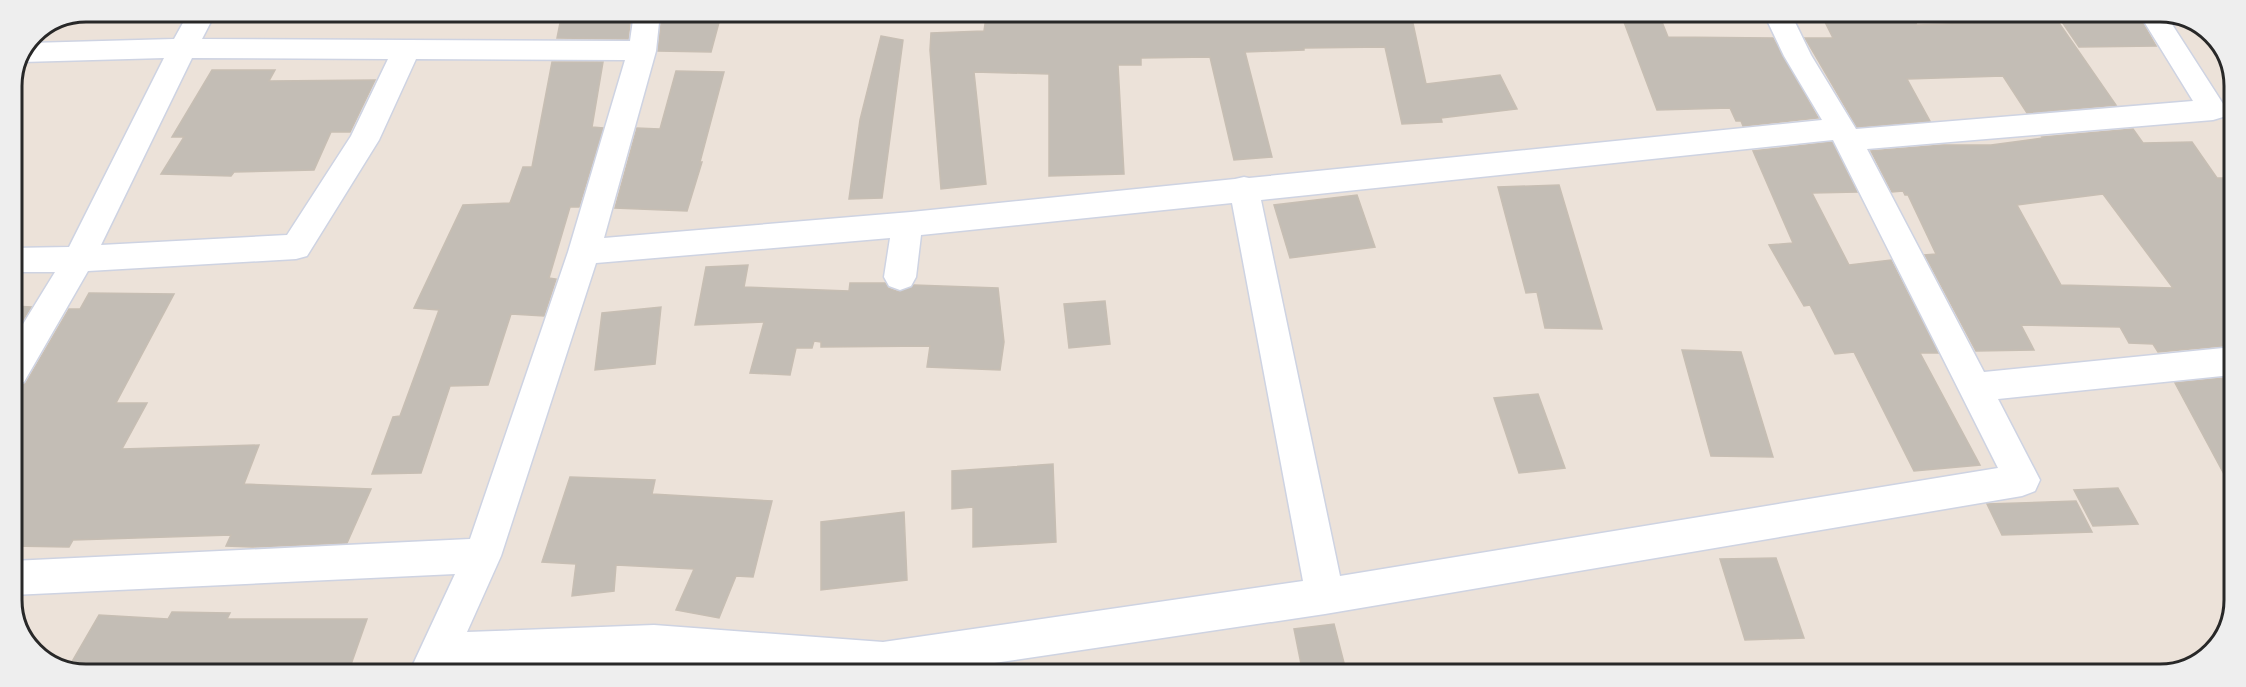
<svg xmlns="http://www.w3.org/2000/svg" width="2246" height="687" viewBox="0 0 2246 687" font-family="'Asap Condensed',sans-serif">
  <rect width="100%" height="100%" fill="#ece2d9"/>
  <g fill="#c3bdb5" stroke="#c7beb3" stroke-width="1.5" fill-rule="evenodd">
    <path d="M 562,13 L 622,13 L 620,16 L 631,15 L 628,39 L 557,38 Z"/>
    <path d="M 1092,13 L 1411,14 L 1426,84 L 1500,75 L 1517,109 L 1441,118 L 1442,122 L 1402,124 L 1385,47 L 1304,48 L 1304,50 L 1245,52 L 1272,157 L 1234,160 L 1210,57 L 1141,58 L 1141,65 L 1118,65 L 1124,174 L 1049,176 L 1049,74 L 974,72 L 986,184 L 941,189 L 930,50 L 931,33 L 984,31 L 986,17 L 1092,19 Z"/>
    <path d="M 1821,14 L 1911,14 L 1917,25 L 2057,20 L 2116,105 L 2027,113 L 2003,76 L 1907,79 L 1930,121 L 1857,127 L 1805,38 L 1833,38 Z"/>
    <path d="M 662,15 L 721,15 L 711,52 L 658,51 Z"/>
    <path d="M 2138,15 L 2156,46 L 2079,47 L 2058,16 Z"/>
    <path d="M 1624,22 L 1662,22 L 1668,37 L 1773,38 L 1818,118 L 1743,126 L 1741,121 L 1736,121 L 1730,108 L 1657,110 Z"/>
    <path d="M 881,36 L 903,40 L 882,198 L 849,199 L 860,120 Z"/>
    <path d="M 552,62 L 603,62 L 592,127 L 603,128 L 579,207 L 570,207 L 549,278 L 556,279 L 544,316 L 511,314 L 488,385 L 450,386 L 421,473 L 372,474 L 393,417 L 400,416 L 439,310 L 414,308 L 463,205 L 510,203 L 523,167 L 532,167 Z"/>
    <path d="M 212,70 L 275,70 L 269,81 L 375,80 L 350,132 L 331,132 L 314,170 L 234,172 L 231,176 L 161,174 L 184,137 L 172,137 Z"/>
    <path d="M 676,71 L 724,72 L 700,162 L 702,162 L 687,211 L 615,208 L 637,128 L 660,129 Z"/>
    <path d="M 2133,129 L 2143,143 L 2192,142 L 2217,178 L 2223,178 L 2233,192 L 2233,345 L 2158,352 L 2153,344 L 2129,343 L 2120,327 L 2021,325 L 2034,350 L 1976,351 L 1925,255 L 1936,254 L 1908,195 L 1905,195 L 1903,191 L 1892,192 L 1871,151 L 1943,145 L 1991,145 L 2043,138 L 2042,137 ZM 2103,194 L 2173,288 L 2061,285 L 2017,205 Z"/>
    <path d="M 1832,142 L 1857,192 L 1812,193 L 1849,265 L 1891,260 L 1938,353 L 1920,353 L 1980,465 L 1914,471 L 1854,352 L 1835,354 L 1810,305 L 1804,306 L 1769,245 L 1793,243 L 1753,151 Z"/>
    <path d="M 1559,185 L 1602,329 L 1545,328 L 1537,292 L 1526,293 L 1498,187 Z"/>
    <path d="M 1357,195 L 1375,247 L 1290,258 L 1274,205 Z"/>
    <path d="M 748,265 L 744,287 L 849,291 L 850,283 L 885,283 L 888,288 L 899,292 L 914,285 L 998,288 L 1004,342 L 1000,370 L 927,367 L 930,346 L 821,347 L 821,342 L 814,341 L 812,348 L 796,348 L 790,375 L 750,373 L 764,322 L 695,325 L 706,267 Z"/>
    <path d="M 89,293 L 174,294 L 116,403 L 147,403 L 122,449 L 259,445 L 244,484 L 371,489 L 347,543 L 253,547 L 226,546 L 231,535 L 73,540 L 69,547 L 12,546 L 12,388 L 26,383 L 69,309 L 80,309 Z"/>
    <path d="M 1105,301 L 1110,344 L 1069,348 L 1064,304 Z"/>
    <path d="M 12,306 L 31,307 L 12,338 Z"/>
    <path d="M 661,307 L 655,364 L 595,370 L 602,313 Z"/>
    <path d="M 1682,350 L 1741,352 L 1773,457 L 1711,456 Z"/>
    <path d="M 2232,377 L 2232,489 L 2175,383 Z"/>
    <path d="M 1538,394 L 1565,468 L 1519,473 L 1494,398 Z"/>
    <path d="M 1053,464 L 1056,542 L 973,547 L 973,507 L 952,509 L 952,471 Z"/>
    <path d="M 570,477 L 655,480 L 652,494 L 772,501 L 753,577 L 736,576 L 719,618 L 676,610 L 694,569 L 616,565 L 614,591 L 572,596 L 576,564 L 542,562 Z"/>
    <path d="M 2118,488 L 2138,524 L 2093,526 L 2074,490 Z"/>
    <path d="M 2076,501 L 2092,532 L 2002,535 L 1987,504 Z"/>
    <path d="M 904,512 L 907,580 L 821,590 L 821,522 Z"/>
    <path d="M 1776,558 L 1804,638 L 1745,640 L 1720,559 Z"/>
    <path d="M 172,612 L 230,613 L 227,619 L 367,619 L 348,673 L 66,672 L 99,615 L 168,619 Z"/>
    <path d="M 1334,624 L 1344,663 L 1302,669 L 1294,629 Z"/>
  </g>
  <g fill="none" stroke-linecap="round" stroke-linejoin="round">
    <defs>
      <path id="minor" d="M 189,12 L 216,12 L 202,39 L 630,41 L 634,13 L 660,13 L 656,51 L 604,238 L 911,212 L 1235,179 L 1244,177 L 1249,178 L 1822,120 L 1784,56 L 1764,14 L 1791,14 L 1811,55 L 1856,129 L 2193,101 L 2140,15 L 2166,15 L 2227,110 L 2223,117 L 2213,120 L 1867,149 L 1984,372 L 2233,347 L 2232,375 L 1998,399 L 2040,480 L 2035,491 L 2022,496 L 1325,614 L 926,673 L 795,673 L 654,663 L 652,663 L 650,673 L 612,673 L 613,664 L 409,673 L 455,574 L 12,595 L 12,561 L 470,539 L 568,252 L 625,60 L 416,59 L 379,140 L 307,256 L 296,259 L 88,271 L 24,382 L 12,386 L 12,342 L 55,272 L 12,272 L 12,248 L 69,247 L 164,58 L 22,62 L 30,43 L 174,39 ZM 192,58 L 388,59 L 351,136 L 287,235 L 101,245 ZM 1833,140 L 1998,468 L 1340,576 L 1261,200 ZM 1232,203 L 1303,581 L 883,642 L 654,625 L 467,632 L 501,556 L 596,263 L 890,238 L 884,277 L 889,286 L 900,290 L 911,286 L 916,277 L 921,235 Z"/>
    </defs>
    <use href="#minor" stroke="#ced3e2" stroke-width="3"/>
    <use href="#minor" fill="#fff" fill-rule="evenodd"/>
  </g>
  <path d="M0 0H2246V687H0ZM86 22H2160A64 64 0 0 1 2224 86V600A64 64 0 0 1 2160 664H86A64 64 0 0 1 22 600V86A64 64 0 0 1 86 22Z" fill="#eee" fill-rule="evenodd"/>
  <path fill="none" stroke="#282828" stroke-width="3" d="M86 22H2160A64 64 0 0 1 2224 86V600A64 64 0 0 1 2160 664H86A64 64 0 0 1 22 600V86A64 64 0 0 1 86 22Z"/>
</svg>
